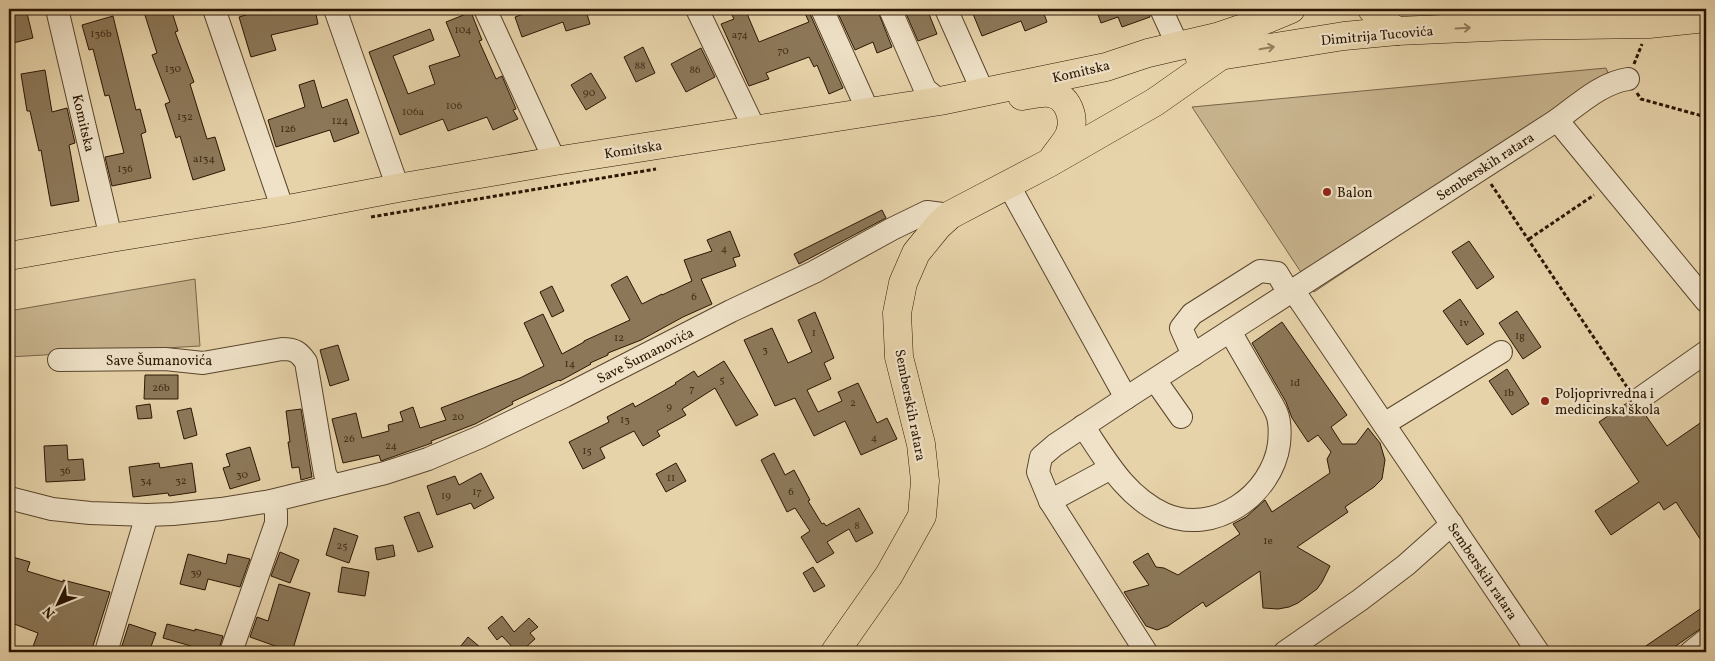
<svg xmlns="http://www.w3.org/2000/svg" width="1715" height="661" viewBox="0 0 1715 661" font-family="Vollkorn,serif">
  <rect width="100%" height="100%" fill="#e7d3aa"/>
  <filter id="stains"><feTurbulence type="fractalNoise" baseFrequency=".004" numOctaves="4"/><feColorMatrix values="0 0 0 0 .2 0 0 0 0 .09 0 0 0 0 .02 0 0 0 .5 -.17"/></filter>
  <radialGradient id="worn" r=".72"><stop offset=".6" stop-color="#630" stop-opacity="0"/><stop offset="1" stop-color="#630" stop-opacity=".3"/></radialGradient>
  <g fill="#c7b38d" stroke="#786448">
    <path d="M 1606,68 L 1615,91 L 1314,292 L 1192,107 Z"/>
    <path d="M 195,279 L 200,346 L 9,357 L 9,311 Z"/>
  </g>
  <g fill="#8c7859" stroke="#2a1602">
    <path d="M 26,9 L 33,38 L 13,43 L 9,28 L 9,13 Z"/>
    <path d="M 143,9 L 171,9 L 178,31 L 175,32 L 194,82 L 190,84 L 207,139 L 215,137 L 225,170 L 193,180 L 180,136 L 176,138 L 165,104 L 170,102 L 152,55 L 157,53 Z"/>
    <path d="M 265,9 L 315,9 L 318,24 L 271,35 L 276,50 L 251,57 L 239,17 Z"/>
    <path d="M 537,9 L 541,9 L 543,14 L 560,9 L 596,9 L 596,10 L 587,14 L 590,24 L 566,31 L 563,22 L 522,37 L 515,17 Z"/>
    <path d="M 729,9 L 745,9 L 759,42 L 809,22 L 803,9 L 809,9 L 810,14 L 843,88 L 829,94 L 817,65 L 814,67 L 809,57 L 766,73 L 769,79 L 749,86 L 721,24 L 734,19 Z"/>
    <path d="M 836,9 L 877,9 L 892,47 L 877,53 L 873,42 L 855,50 Z"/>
    <path d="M 904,9 L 927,9 L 937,34 L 918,41 Z"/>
    <path d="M 971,9 L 1048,9 L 1043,11 L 1047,22 L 1025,31 L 1021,21 L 982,36 Z"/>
    <path d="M 1096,9 L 1148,9 L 1150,17 L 1122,27 L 1118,17 L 1101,23 Z"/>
    <path d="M 471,12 L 482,40 L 479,41 L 496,79 L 502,76 L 516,109 L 513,110 L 518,119 L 493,130 L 487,117 L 448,131 L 443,119 L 400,135 L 369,52 L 430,29 L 434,40 L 393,56 L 408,94 L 435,84 L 429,66 L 460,56 L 446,22 Z"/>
    <path d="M 113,16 L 136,110 L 140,109 L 146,132 L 141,134 L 151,178 L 112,186 L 105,157 L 124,153 L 109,95 L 105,96 L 93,49 L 89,50 L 82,25 Z"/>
    <path d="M 643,47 L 655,73 L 636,82 L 624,57 Z"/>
    <path d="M 701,48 L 715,77 L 686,92 L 671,64 Z"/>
    <path d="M 45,70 L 52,112 L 67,108 L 75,143 L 69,145 L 79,201 L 51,206 L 41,150 L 39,151 L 30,111 L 27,111 L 21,74 Z"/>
    <path d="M 591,73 L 606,98 L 586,110 L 571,85 Z"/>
    <path d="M 314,80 L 322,108 L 347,99 L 359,133 L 334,142 L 330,130 L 276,147 L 268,120 L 305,107 L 299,85 Z"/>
    <path d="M 882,210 L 886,218 L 799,264 L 794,254 Z"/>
    <path d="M 730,231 L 740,256 L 733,258 L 736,266 L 701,279 L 712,304 L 683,317 L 641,340 L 608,353 L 608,355 L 590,363 L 591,364 L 560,381 L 559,380 L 512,402 L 513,404 L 475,424 L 431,441 L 432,443 L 381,461 L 379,455 L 343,463 L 332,419 L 356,413 L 362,438 L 389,431 L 388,425 L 403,421 L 400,412 L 413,407 L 420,428 L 446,420 L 441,408 L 520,378 L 544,366 L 524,323 L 543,314 L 562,354 L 584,342 L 584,341 L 630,320 L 611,285 L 627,276 L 642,304 L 662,294 L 662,295 L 692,281 L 684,260 L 712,251 L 707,240 Z"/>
    <path d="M 1469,241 L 1494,277 L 1477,289 L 1452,252 Z"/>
    <path d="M 552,286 L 564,311 L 552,317 L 540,292 Z"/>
    <path d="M 1460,299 L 1484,334 L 1467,345 L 1443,311 Z"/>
    <path d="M 1517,311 L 1541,347 L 1523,359 L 1499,323 Z"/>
    <path d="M 815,312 L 834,358 L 824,363 L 831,379 L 807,390 L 818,412 L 842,401 L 838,392 L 858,383 L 877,423 L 887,418 L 897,439 L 861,455 L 845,421 L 814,436 L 795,398 L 775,406 L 744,340 L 772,328 L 788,363 L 812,352 L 798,320 Z"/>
    <path d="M 1282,322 L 1347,415 L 1331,427 L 1342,444 L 1356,444 L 1368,428 L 1380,443 L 1385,460 L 1382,479 L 1374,487 L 1345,507 L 1348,512 L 1297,547 L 1330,566 L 1322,582 L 1317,589 L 1298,603 L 1289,607 L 1278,609 L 1263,608 L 1260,571 L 1206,607 L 1203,602 L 1168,626 L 1157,630 L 1146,626 L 1124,592 L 1149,585 L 1133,562 L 1148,553 L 1156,567 L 1164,568 L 1178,575 L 1240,534 L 1233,524 L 1246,517 L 1265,500 L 1272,512 L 1330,473 L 1327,459 L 1331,452 L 1318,435 L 1308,442 L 1292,418 L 1286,402 L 1252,343 Z"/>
    <path d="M 338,345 L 349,380 L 330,386 L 320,350 Z"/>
    <path d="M 724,361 L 758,415 L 736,426 L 715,388 L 682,409 L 686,415 L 657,431 L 660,436 L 643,446 L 634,431 L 600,448 L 605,458 L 583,469 L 569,442 L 609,422 L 607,417 L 633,403 L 635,407 L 676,384 L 675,383 L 694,371 L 698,377 Z"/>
    <path d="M 1507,369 L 1529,404 L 1512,415 L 1489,381 Z"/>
    <path d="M 145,375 L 178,375 L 178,399 L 144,399 Z"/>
    <path d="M 1630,401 L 1636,409 L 1642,410 L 1667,446 L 1706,419 L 1706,548 L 1676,502 L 1664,510 L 1659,502 L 1611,535 L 1595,511 L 1639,482 L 1599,422 Z"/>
    <path d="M 150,404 L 152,418 L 138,419 L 136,406 Z"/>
    <path d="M 191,408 L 197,435 L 184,439 L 177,411 Z"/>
    <path d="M 301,409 L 312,477 L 301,480 L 299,467 L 292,468 L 288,442 L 290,442 L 286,411 Z"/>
    <path d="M 67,445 L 68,460 L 83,459 L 85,480 L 46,482 L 44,446 Z"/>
    <path d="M 250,447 L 260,480 L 230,489 L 223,468 L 230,466 L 226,454 Z"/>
    <path d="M 774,453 L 785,475 L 794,470 L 810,500 L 808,501 L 822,524 L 824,523 L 826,526 L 859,508 L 873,533 L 856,542 L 849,529 L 827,542 L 834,553 L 817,563 L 801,537 L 810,531 L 795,508 L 787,512 L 761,460 Z"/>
    <path d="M 159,463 L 160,468 L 192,463 L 196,492 L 169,496 L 168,493 L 133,497 L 129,467 Z"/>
    <path d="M 676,463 L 686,481 L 666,492 L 656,474 Z"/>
    <path d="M 481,473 L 494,498 L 474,509 L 471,503 L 437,515 L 427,486 L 455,476 L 459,485 Z"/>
    <path d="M 419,512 L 433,547 L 418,552 L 404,517 Z"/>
    <path d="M 334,528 L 358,536 L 349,563 L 326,555 Z"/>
    <path d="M 393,545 L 395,556 L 377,560 L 375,548 Z"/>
    <path d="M 280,552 L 299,560 L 290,583 L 271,576 Z"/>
    <path d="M 188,554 L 226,564 L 228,554 L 250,559 L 240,587 L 208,579 L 205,590 L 180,584 Z"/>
    <path d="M 9,556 L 30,562 L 27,571 L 63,582 L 63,580 L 110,592 L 91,652 L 31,652 L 38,633 L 9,622 Z"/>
    <path d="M 342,567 L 369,572 L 365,596 L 338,592 Z"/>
    <path d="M 813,567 L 825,586 L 814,592 L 803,573 Z"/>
    <path d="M 279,584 L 310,593 L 292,652 L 250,637 L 257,617 L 268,621 Z"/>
    <path d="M 1706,605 L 1706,625 L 1667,652 L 1637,652 Z"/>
    <path d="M 502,616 L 514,632 L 529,618 L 538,627 L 530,633 L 535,639 L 526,647 L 530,652 L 517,652 L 502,636 L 497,640 L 488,628 Z"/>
    <path d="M 129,624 L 156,633 L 149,652 L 120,652 Z"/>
    <path d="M 167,624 L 195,631 L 195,629 L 223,636 L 218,652 L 200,652 L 190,650 L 191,646 L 163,638 Z"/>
    <path d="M 468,637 L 486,652 L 456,652 Z"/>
  </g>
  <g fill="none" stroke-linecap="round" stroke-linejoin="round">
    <defs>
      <g id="minor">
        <path d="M 57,9 L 111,238"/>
        <path d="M 214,9 L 283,210"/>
        <path d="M 335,9 L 398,188"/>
        <path d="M 485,9 L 555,161"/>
        <path d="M 697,9 L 755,130"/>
        <path d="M 822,9 L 868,111"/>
        <path d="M 890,9 L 925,89 L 940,101"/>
        <path d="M 946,9 L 983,92"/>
        <path d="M 1161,9 L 1178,46"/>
        <path d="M 1557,120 L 1706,301"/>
        <path d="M 1008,184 L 1126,398 L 1557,120 C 1578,105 1601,83 1628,79"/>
        <path d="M 1293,290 L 1538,652"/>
        <path d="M 1193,355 L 1181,328 L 1192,314 L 1260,271 L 1277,273 L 1289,293"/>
        <path d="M 59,360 L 165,359 L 203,363 L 282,349 C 295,349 299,352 306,362 L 325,474 L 332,486"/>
        <path d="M 1155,380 L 1181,417"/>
        <path d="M 1642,397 L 1706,352"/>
        <path d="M 1126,398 L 1055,445 L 1041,457 L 1038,472 L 1050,501 L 1146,652"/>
        <path d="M 1384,424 L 1501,352"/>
        <path d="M 1083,426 C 1106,460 1125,496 1164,514 C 1214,536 1272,495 1279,444 C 1280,434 1280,422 1277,414 C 1274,406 1268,398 1264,390 C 1253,371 1241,351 1230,331"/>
        <path d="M 9,498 L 52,509 L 90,513 L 147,515 L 173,514 L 221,509 L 271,501 L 385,473 L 428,459 L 480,437 L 565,396 L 731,311 L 814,272 L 892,229 L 927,212 L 950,215"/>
        <path d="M 1050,501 L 1111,468"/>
        <path d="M 106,652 L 147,515"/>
        <path d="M 231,652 L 276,523 L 276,512 L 271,501"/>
        <path d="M 1285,652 L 1360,600 L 1406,565 L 1452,524"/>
        <path d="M 1691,652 L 1706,640"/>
      </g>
      <g id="major">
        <path d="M 1372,9 L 1382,21 L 1397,31"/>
        <path d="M 1200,59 L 1344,36 L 1397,31 L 1512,26 L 1649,24 L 1706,18"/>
        <path d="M 1022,96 C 1030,95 1041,92 1049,93 C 1068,95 1075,117 1070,133 C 1067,142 1057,152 1052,160"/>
        <path d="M 9,256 L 111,238 L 283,210 L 398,188 L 555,161 L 940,101 L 1106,67 L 1148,53 L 1217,37 L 1255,24 L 1291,9"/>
        <path d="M 835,652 L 889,575 L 922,516 L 925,481 L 921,444 L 899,357 L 897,313 L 903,283 L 916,253 L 938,226 L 950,215 L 1049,163 L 1155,102 L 1219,57"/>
      </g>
    </defs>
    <use href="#minor" stroke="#59452c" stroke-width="24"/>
    <use href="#major" stroke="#2a1602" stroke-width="29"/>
    <g stroke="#2a1602" stroke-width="3" stroke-dasharray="4 2.5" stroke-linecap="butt">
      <path d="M 1634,64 L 1642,44"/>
      <path d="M 1637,93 L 1641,99 L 1706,117"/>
      <path d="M 1491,184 L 1627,387"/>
      <path d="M 371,217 L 656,169"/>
      <path d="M 1529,239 L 1594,195"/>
    </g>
    <use href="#minor" stroke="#efe2c8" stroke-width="22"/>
    <use href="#major" stroke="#e7d3aa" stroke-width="28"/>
  </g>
  <defs><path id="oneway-shaft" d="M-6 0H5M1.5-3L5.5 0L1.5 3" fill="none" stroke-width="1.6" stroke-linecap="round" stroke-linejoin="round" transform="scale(1.25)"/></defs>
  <g stroke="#927e5e">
    <use href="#oneway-shaft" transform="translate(1463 28) rotate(-3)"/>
    <use href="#oneway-shaft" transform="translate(1267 48) rotate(-10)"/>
  </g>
  <g fill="#8f2418" stroke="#efe2c8" stroke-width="2">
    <circle cx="1327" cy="192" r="5"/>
    <circle cx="1545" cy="401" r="5"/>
  </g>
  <g text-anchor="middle" stroke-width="4.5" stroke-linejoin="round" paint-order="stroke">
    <g font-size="11" fill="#422e18">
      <text x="463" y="33">104</text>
      <text x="101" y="37">136b</text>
      <text x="740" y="38">a74</text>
      <text x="783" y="54">70</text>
      <text x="640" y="69">88</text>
      <text x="173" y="72">130</text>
      <text x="695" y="73">86</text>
      <text x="589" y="96">90</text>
      <text x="454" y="109">106</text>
      <text x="413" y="115">106a</text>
      <text x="185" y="120">132</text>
      <text x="340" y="124">124</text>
      <text x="288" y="132">126</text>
      <text x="204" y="162">a134</text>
      <text x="125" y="172">136</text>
      <text x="724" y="252">4</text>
      <text x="694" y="300">6</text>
      <text x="1464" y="326">1v</text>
      <text x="814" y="336">1</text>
      <text x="1520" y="339">1g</text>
      <text x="619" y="341">12</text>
      <text x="765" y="353">3</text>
      <text x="570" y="367">14</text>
      <text x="722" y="383">5</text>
      <text x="1295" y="386">1đ</text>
      <text x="161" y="391">26b</text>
      <text x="692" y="392">7</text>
      <text x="1509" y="396">1b</text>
      <text x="853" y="406">2</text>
      <text x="669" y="410">9</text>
      <text x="458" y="420">20</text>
      <text x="625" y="423">13</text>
      <text x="874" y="441">4</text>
      <text x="349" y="442">26</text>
      <text x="391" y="449">24</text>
      <text x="587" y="454">15</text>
      <text x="65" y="474">36</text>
      <text x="242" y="478">30</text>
      <text x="671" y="481">11</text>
      <text x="146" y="484">34</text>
      <text x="181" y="484">32</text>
      <text x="477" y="495">17</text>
      <text x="791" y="495">6</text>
      <text x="446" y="499">19</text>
      <text x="857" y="529">8</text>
      <text x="1268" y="544">1e</text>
      <text x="342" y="549">25</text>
      <text x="196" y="576">39</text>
    </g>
    <g font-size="14" fill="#2a1602" stroke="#efe2c8">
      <text transform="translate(1377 35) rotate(-5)" y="5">Dimitrija Tucovića</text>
      <text transform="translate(1081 71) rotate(-13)" y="5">Komitska</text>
      <text transform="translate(84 123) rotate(77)" y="5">Komitska</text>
      <text transform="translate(633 149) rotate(-9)" y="5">Komitska</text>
      <text transform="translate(1485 166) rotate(-33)" y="5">Semberskih ratara</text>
      <text transform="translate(645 355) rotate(-27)" y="5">Save Šumanovića</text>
      <text x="159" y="365">Save Šumanovića</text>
      <text transform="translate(911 405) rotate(79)" y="5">Semberskih ratara</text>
      <text transform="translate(1483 571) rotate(56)" y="5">Semberskih ratara</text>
    </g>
    <g font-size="14" fill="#2a1602" stroke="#efe2c8" text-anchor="start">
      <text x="1337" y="197">Balon</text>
      <text x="1555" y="398">Poljoprivredna i<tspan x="1555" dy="16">medicinska škola</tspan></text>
    </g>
  </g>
  <rect width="1715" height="661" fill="none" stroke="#e7d3aa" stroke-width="30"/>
  <rect x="10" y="10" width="1695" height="641" fill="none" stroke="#2a1602" stroke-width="2.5"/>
  <rect x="15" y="15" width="1685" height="631" fill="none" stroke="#2a1602"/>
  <g transform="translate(58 604) rotate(227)" stroke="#efe2c8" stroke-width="4" paint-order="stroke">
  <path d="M0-4L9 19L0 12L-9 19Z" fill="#2a1602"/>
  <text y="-8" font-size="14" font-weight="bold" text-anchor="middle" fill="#2a1602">N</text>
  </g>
  <rect width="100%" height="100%" filter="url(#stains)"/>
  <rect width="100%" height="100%" fill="url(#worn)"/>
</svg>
